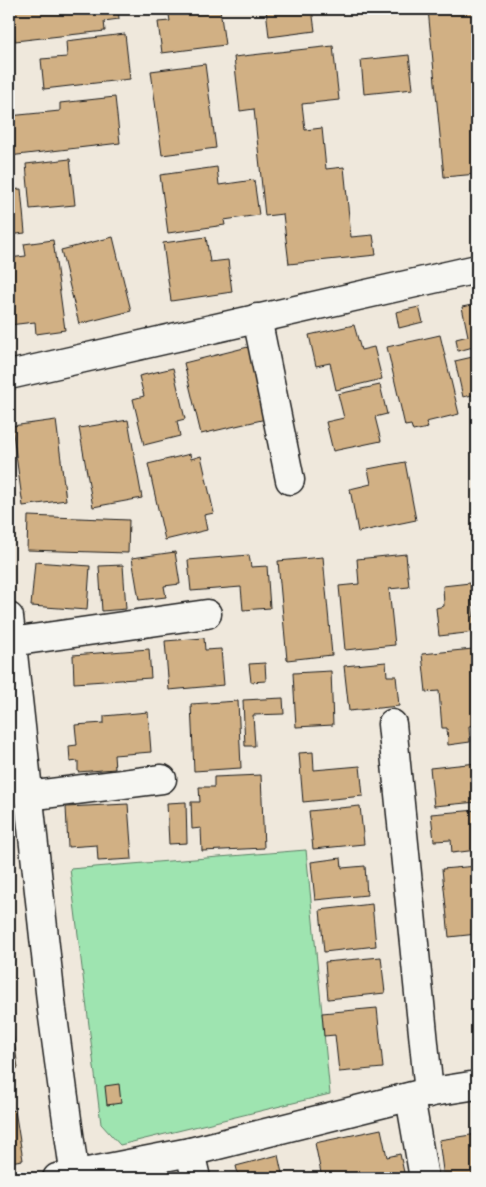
<svg xmlns="http://www.w3.org/2000/svg" width="486" height="1187" viewBox="0 0 486 1187" font-family="Itim,sans-serif">
  <rect width="100%" height="100%" fill="#efe8dc"/>
  <filter id="ink" filterUnits="userSpaceOnUse"><feTurbulence type="fractalNoise" baseFrequency=".02" numOctaves="2"/><feDisplacementMap in="SourceGraphic" scale="10" xChannelSelector="R" yChannelSelector="G"/><feConvolveMatrix kernelMatrix="1 2 1 2 8 2 1 2 1" color-interpolation-filters="sRGB"/></filter>
  <g filter="url(#ink)">
    <path fill="#9ee4b0" stroke="#5d8066" d="M 306,850 L 330,1094 L 120,1145 L 101,1124 L 70,869 Z"/>
    <g fill="#d1b084" stroke="#1c1c1c">
      <path d="M 12,9 L 118,9 L 119,19 L 104,21 L 105,31 L 15,41 Z"/>
      <path d="M 168,9 L 220,9 L 225,45 L 162,53 L 158,22 L 170,21 Z"/>
      <path d="M 266,9 L 312,9 L 315,31 L 269,37 Z"/>
      <path d="M 428,9 L 477,9 L 477,174 L 444,177 Z"/>
      <path d="M 125,34 L 130,79 L 44,89 L 41,59 L 67,57 L 66,41 Z"/>
      <path d="M 333,46 L 339,100 L 302,104 L 305,130 L 322,128 L 326,169 L 344,167 L 351,237 L 373,235 L 376,255 L 289,264 L 283,214 L 265,216 L 254,109 L 240,111 L 234,57 Z"/>
      <path d="M 409,55 L 413,89 L 364,94 L 361,60 Z"/>
      <path d="M 205,64 L 216,148 L 162,155 L 151,71 Z"/>
      <path d="M 115,97 L 120,143 L 9,156 L 9,116 L 60,111 L 60,103 Z"/>
      <path d="M 70,159 L 75,205 L 30,209 L 26,164 Z"/>
      <path d="M 217,167 L 219,185 L 254,180 L 259,215 L 224,220 L 225,225 L 168,233 L 160,175 Z"/>
      <path d="M 21,189 L 25,233 L 9,235 L 9,190 Z"/>
      <path d="M 113,237 L 131,311 L 79,324 L 61,250 Z"/>
      <path d="M 206,237 L 210,262 L 228,260 L 232,292 L 171,301 L 163,243 Z"/>
      <path d="M 53,240 L 65,330 L 36,334 L 35,322 L 9,325 L 9,258 L 26,256 L 24,244 Z"/>
      <path d="M 477,304 L 477,346 L 458,351 L 456,339 L 468,336 L 462,307 Z"/>
      <path d="M 419,307 L 423,322 L 399,328 L 396,312 Z"/>
      <path d="M 354,325 L 361,350 L 374,347 L 382,379 L 336,390 L 330,363 L 316,366 L 309,335 Z"/>
      <path d="M 440,335 L 459,414 L 426,422 L 428,428 L 413,431 L 411,425 L 405,426 L 387,347 Z"/>
      <path d="M 248,347 L 266,419 L 201,434 L 184,363 Z"/>
      <path d="M 477,356 L 477,394 L 463,397 L 455,361 Z"/>
      <path d="M 173,368 L 185,419 L 177,421 L 180,436 L 144,445 L 133,399 L 144,396 L 139,376 Z"/>
      <path d="M 380,385 L 387,414 L 375,417 L 381,441 L 333,451 L 326,422 L 344,418 L 338,394 Z"/>
      <path d="M 56,420 L 66,500 L 23,506 L 12,426 Z"/>
      <path d="M 128,420 L 142,498 L 93,507 L 79,428 Z"/>
      <path d="M 190,454 L 191,459 L 201,456 L 214,513 L 204,515 L 207,530 L 165,540 L 148,464 Z"/>
      <path d="M 405,462 L 416,520 L 358,532 L 350,489 L 371,484 L 368,469 Z"/>
      <path d="M 28,516 L 129,520 L 128,553 L 27,550 Z"/>
      <path d="M 175,552 L 180,584 L 164,586 L 166,597 L 139,600 L 132,558 Z"/>
      <path d="M 406,554 L 409,587 L 389,589 L 395,645 L 345,650 L 339,586 L 359,584 L 357,559 Z"/>
      <path d="M 249,555 L 251,567 L 267,566 L 270,608 L 243,610 L 241,587 L 191,591 L 188,560 Z"/>
      <path d="M 323,557 L 332,655 L 287,660 L 278,561 Z"/>
      <path d="M 35,562 L 90,566 L 87,610 L 31,606 Z"/>
      <path d="M 123,565 L 126,609 L 102,611 L 99,566 Z"/>
      <path d="M 470,583 L 475,632 L 439,636 L 436,608 L 444,606 L 443,586 Z"/>
      <path d="M 204,638 L 205,650 L 221,649 L 224,685 L 169,690 L 165,641 Z"/>
      <path d="M 149,649 L 151,678 L 74,683 L 73,655 Z"/>
      <path d="M 473,649 L 475,668 L 477,668 L 477,725 L 469,726 L 470,742 L 448,745 L 447,728 L 442,728 L 439,691 L 426,692 L 422,654 Z"/>
      <path d="M 386,662 L 387,676 L 396,676 L 399,706 L 349,711 L 344,666 Z"/>
      <path d="M 265,663 L 266,681 L 251,682 L 249,664 Z"/>
      <path d="M 331,671 L 333,725 L 296,727 L 293,673 Z"/>
      <path d="M 283,698 L 284,714 L 253,715 L 255,746 L 245,746 L 243,700 Z"/>
      <path d="M 238,701 L 241,768 L 194,771 L 191,704 Z"/>
      <path d="M 148,712 L 151,752 L 114,755 L 115,769 L 78,772 L 78,761 L 70,762 L 69,746 L 77,745 L 75,725 L 104,723 L 104,716 Z"/>
      <path d="M 313,752 L 314,770 L 360,766 L 363,796 L 303,802 L 299,753 Z"/>
      <path d="M 477,763 L 477,802 L 434,806 L 430,768 Z"/>
      <path d="M 261,775 L 264,848 L 202,851 L 201,828 L 192,829 L 191,802 L 200,802 L 199,787 L 214,787 L 214,777 Z"/>
      <path d="M 186,802 L 187,843 L 169,844 L 167,803 Z"/>
      <path d="M 128,804 L 132,859 L 98,861 L 97,845 L 68,847 L 66,807 Z"/>
      <path d="M 360,806 L 364,844 L 313,849 L 309,811 Z"/>
      <path d="M 477,810 L 477,850 L 452,853 L 451,840 L 434,841 L 431,814 Z"/>
      <path d="M 341,858 L 342,868 L 365,866 L 367,895 L 315,900 L 311,862 Z"/>
      <path d="M 477,866 L 477,934 L 449,937 L 442,869 Z"/>
      <path d="M 372,904 L 376,946 L 324,952 L 320,910 Z"/>
      <path d="M 381,957 L 385,993 L 328,999 L 325,962 Z"/>
      <path d="M 9,1005 L 18,1068 L 9,1070 Z"/>
      <path d="M 377,1008 L 383,1068 L 339,1072 L 335,1035 L 324,1036 L 322,1013 Z"/>
      <path d="M 119,1084 L 121,1103 L 107,1105 L 105,1086 Z"/>
      <path d="M 15,1110 L 23,1160 L 9,1162 L 9,1111 Z"/>
      <path d="M 381,1129 L 387,1157 L 400,1154 L 405,1177 L 322,1178 L 315,1143 Z"/>
      <path d="M 477,1134 L 477,1178 L 444,1178 L 439,1140 Z"/>
      <path d="M 278,1155 L 283,1178 L 239,1178 L 236,1166 Z"/>
    </g>
    <g fill="none" stroke-linecap="round" stroke-linejoin="round">
      <defs>
        <g id="minor">
          <path d="M 257,318 L 290,480"/>
          <path d="M 9,375 L 477,269"/>
          <path d="M 9,617 L 52,1010 L 75,1178"/>
          <path d="M 11,642 L 207,614"/>
          <path d="M 392,724 L 429,1093"/>
          <path d="M 28,796 L 162,779"/>
          <path d="M 410,1097 L 424,1178"/>
          <path d="M 190,1152 L 196,1178"/>
          <path d="M 57,1178 L 190,1152 L 420,1094 L 477,1085"/>
        </g>
      </defs>
      <use href="#minor" stroke="#1c1c1c" stroke-width="31"/>
      <use href="#minor" stroke="#f6f6f2" stroke-width="28"/>
    </g>
  </g>
  <rect width="486" height="1187" fill="none" stroke="#f6f6f2" stroke-width="30"/>
  <rect x="15" y="15" width="456" height="1157" fill="none" stroke="#1c1c1c" stroke-width="2" filter="url(#ink)"/>
</svg>
